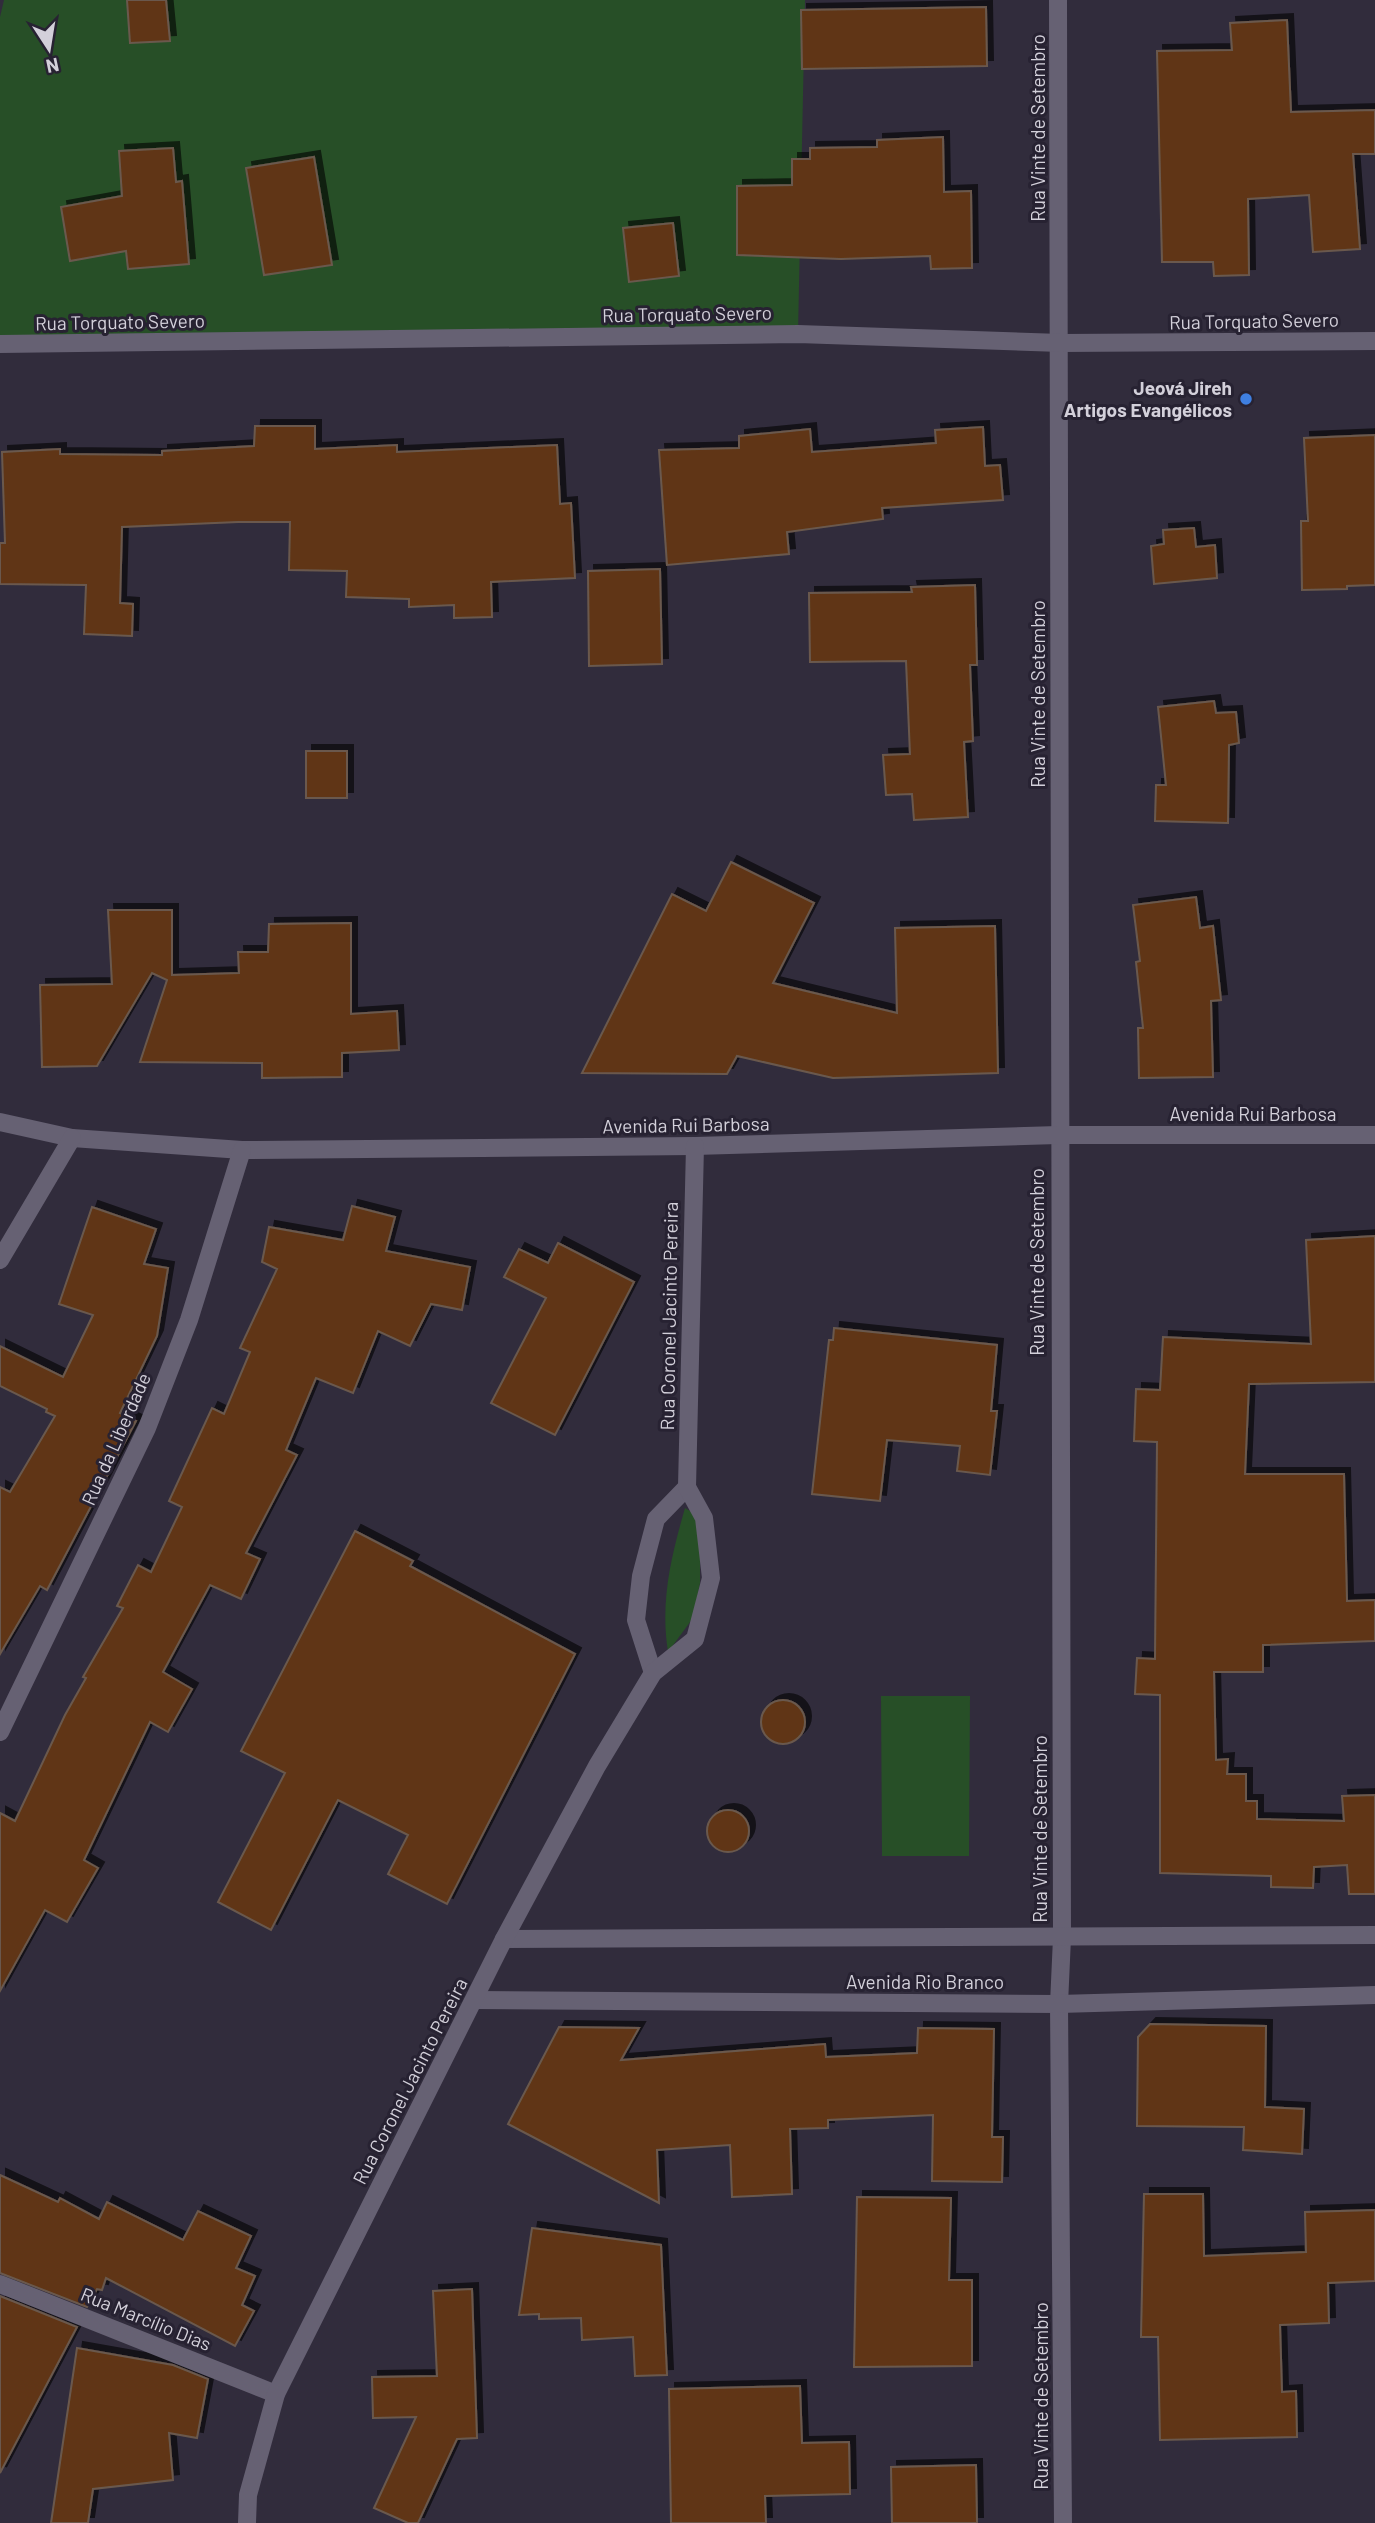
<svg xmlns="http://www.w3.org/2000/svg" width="1375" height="2523" viewBox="0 0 1375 2523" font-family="Barlow,sans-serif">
  <defs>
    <filter id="shadow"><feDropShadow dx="6" dy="-6" stdDeviation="0" flood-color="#0009"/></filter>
  </defs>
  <rect width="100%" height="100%" fill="#312c3c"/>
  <g fill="#274f27">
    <path d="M 4,0 L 805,0 L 798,334 L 0,344 L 0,17 Z"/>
    <path d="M 685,1508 L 695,1514 L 700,1531 L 700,1583 L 693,1618 L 668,1652 C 660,1601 671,1557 685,1508 Z"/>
    <path d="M 881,1696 L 970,1696 L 969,1856 L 882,1856 Z"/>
  </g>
  <g fill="#603615" stroke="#6a594d" stroke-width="2" filter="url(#shadow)">
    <path d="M 127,0 L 166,0 L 170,41 L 130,43 Z"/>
    <path d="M 986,7 L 987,66 L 802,69 L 801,10 Z"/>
    <path d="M 1287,20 L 1291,112 L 1375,110 L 1375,154 L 1353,154 L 1360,249 L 1313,252 L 1309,195 L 1248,199 L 1249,275 L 1214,276 L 1213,262 L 1162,262 L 1157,51 L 1232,50 L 1230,23 Z"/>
    <path d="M 943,137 L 944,192 L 971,191 L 972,268 L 931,269 L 930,256 L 841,259 L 737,255 L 737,186 L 792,185 L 792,159 L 810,159 L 810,148 L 877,147 L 877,140 Z"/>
    <path d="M 173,148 L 176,182 L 182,181 L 189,264 L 128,269 L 126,251 L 70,261 L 61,207 L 122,196 L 119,151 Z"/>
    <path d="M 314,157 L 332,265 L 264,275 L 246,168 Z"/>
    <path d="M 673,223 L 679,276 L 629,282 L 623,228 Z"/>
    <path d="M 255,426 L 315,426 L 315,449 L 397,445 L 397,452 L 557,445 L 560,504 L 571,503 L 575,578 L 491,582 L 492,617 L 454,618 L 454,605 L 409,607 L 409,599 L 346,597 L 347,571 L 289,570 L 290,522 L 238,522 L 122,527 L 120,603 L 133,604 L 132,636 L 84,634 L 86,585 L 0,584 L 0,543 L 5,543 L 2,452 L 60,449 L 60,454 L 162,455 L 162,451 L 254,446 Z"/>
    <path d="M 983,427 L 985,466 L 1000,465 L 1003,500 L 882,508 L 883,519 L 787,532 L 789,554 L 667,565 L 659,450 L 739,448 L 739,436 L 810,429 L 812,452 L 936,443 L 935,430 Z"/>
    <path d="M 1375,435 L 1375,585 L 1347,586 L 1347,589 L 1302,590 L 1301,521 L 1308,521 L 1304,438 Z"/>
    <path d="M 1194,528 L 1196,547 L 1215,545 L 1217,578 L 1154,584 L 1151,546 L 1164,544 L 1163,530 Z"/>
    <path d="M 660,569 L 662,664 L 589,666 L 588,571 Z"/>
    <path d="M 975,585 L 977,665 L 970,665 L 973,741 L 964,742 L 968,817 L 914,820 L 912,794 L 886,795 L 883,755 L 910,754 L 906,661 L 810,662 L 809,593 L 912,592 L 911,587 Z"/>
    <path d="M 1214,701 L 1216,713 L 1236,712 L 1239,743 L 1229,745 L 1228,823 L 1155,821 L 1156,785 L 1166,785 L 1158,707 Z"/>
    <rect x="306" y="751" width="41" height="47"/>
    <path d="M 731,862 L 814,903 L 773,983 L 897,1013 L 895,928 L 995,926 L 998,1073 L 833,1078 L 737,1056 L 727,1074 L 582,1073 L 672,894 L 706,911 Z"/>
    <path d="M 1196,897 L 1200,928 L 1213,926 L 1221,1000 L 1211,1001 L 1213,1077 L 1139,1078 L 1138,1028 L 1143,1028 L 1136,962 L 1140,961 L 1133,905 Z"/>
    <path d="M 108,910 L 172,910 L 172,975 L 239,973 L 238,952 L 268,952 L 269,924 L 351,923 L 351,1014 L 397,1011 L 399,1050 L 342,1053 L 342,1077 L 262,1078 L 262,1063 L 140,1062 L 167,980 L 152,973 L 97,1066 L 42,1067 L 40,985 L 112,984 Z"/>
    <path d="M 352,1206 L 395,1217 L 386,1251 L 470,1267 L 462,1310 L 431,1304 L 410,1346 L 378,1331 L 353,1393 L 316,1378 L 286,1450 L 297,1455 L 246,1553 L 260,1559 L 241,1599 L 210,1585 L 163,1672 L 192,1689 L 168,1732 L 150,1722 L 84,1860 L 98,1868 L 67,1922 L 45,1910 L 0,1991 L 0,1813 L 15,1821 L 65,1715 L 86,1678 L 83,1677 L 123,1608 L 117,1606 L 138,1565 L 151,1572 L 182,1507 L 169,1501 L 212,1408 L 224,1414 L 250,1352 L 240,1348 L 277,1269 L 262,1262 L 269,1227 L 343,1240 Z"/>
    <path d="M 92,1207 L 156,1229 L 144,1264 L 168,1268 L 157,1336 L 120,1413 L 136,1421 L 47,1590 L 40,1586 L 0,1654 L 0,1487 L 10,1492 L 55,1416 L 46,1412 L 47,1409 L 0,1386 L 0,1346 L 63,1377 L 93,1315 L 59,1304 Z"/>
    <path d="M 1375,1236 L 1375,1382 L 1249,1384 L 1245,1474 L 1344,1474 L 1347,1601 L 1375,1600 L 1375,1641 L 1263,1645 L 1263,1672 L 1214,1672 L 1216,1760 L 1228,1759 L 1227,1774 L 1246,1774 L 1246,1801 L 1257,1801 L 1257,1819 L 1344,1821 L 1342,1796 L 1375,1795 L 1375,1894 L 1349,1894 L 1347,1865 L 1314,1867 L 1313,1888 L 1271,1887 L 1271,1876 L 1160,1873 L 1160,1695 L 1135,1694 L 1137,1658 L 1155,1659 L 1157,1442 L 1134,1441 L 1136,1389 L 1160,1390 L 1163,1337 L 1311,1344 L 1306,1240 Z"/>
    <path d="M 558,1243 L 634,1282 L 555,1435 L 491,1403 L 546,1298 L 504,1277 L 519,1249 L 548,1263 Z"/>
    <path d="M 834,1328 L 997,1345 L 991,1411 L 997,1411 L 990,1475 L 957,1471 L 960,1446 L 887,1440 L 880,1501 L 812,1494 L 829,1340 L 833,1340 Z"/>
    <path d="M 355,1531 L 413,1561 L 410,1566 L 575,1654 L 447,1904 L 388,1874 L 408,1835 L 338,1800 L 271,1930 L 218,1902 L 285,1773 L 241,1751 Z"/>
    <circle cx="783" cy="1722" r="22"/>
    <circle cx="728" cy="1831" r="21"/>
    <path d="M 1150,2024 L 1266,2026 L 1265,2107 L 1304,2109 L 1302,2154 L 1243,2150 L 1244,2127 L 1137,2126 L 1138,2037 Z"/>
    <path d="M 559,2027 L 639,2028 L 621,2060 L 825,2044 L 826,2057 L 917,2053 L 918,2028 L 994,2029 L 992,2137 L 1003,2137 L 1002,2182 L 932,2181 L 933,2115 L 828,2120 L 828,2128 L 790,2129 L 792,2194 L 732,2197 L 730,2145 L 657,2150 L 659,2203 L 508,2124 Z"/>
    <path d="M 0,2175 L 58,2202 L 60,2198 L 99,2219 L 107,2202 L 183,2240 L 198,2211 L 251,2236 L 236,2268 L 255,2276 L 242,2305 L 254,2311 L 235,2346 L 106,2278 L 102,2290 L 97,2289 L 87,2307 L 0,2273 Z"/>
    <path d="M 1144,2194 L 1203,2194 L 1204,2256 L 1306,2252 L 1305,2212 L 1375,2210 L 1375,2281 L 1328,2283 L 1329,2323 L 1280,2325 L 1282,2392 L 1296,2391 L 1297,2437 L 1160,2440 L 1158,2337 L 1141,2337 Z"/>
    <path d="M 857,2197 L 951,2198 L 949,2280 L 972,2280 L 972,2366 L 854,2367 Z"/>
    <path d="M 532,2228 L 661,2245 L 667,2375 L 635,2376 L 633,2337 L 582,2340 L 581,2318 L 539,2319 L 539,2314 L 519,2315 Z"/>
    <path d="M 472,2289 L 477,2438 L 457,2439 L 418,2523 L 408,2523 L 374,2508 L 416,2417 L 373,2418 L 372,2377 L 437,2376 L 433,2291 Z"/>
    <path d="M 0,2296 L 77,2327 L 0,2473 Z"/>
    <path d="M 77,2348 L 173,2365 L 208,2379 L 197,2438 L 169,2433 L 173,2480 L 93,2489 L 88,2523 L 51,2523 Z"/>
    <path d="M 800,2386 L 802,2443 L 849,2442 L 850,2494 L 765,2496 L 766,2523 L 671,2523 L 669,2389 Z"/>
    <path d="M 976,2465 L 977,2523 L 892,2523 L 891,2467 Z"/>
  </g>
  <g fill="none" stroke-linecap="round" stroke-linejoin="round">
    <g stroke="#666173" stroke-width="18">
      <path d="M 1058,0 L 1062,1938 L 1059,2004 L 1063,2523"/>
      <path d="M 0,344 L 798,334 L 1061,343 L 1375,341"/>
      <path d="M 0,1122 L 72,1138 L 242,1150 L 695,1146 L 1058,1135 L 1375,1135"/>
      <path d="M 0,1260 L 72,1138"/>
      <path d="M 653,1673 L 636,1620 L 641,1576 L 656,1519 L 687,1487"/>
      <path d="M 0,1732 L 147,1428 L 189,1320 L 242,1150"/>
      <path d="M 504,1939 L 1375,1935"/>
      <path d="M 475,2000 L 1059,2004 L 1375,1995"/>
      <path d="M 0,2284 L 276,2394"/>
      <path d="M 247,2523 L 248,2495 L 276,2394 L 504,1939 L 597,1766 L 653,1673 L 695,1639 L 711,1578 L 704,1518 L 687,1487 L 695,1146"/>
    </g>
  </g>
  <circle fill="#3f7fe0" stroke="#272232" stroke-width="2.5" cx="1246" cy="399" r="7"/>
  <g text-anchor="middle" stroke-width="6" stroke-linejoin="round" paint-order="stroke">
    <g font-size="19" fill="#d3d0da" stroke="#272232">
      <text transform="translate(1038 128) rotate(-90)" y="7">Rua Vinte de Setembro</text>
      <text transform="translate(687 314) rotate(-1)" y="7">Rua Torquato Severo</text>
      <text transform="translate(1254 321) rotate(-1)" y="7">Rua Torquato Severo</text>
      <text transform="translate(120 322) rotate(-1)" y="7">Rua Torquato Severo</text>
      <text transform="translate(1038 694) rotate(-90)" y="7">Rua Vinte de Setembro</text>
      <text x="1253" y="1121">Avenida Rui Barbosa</text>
      <text transform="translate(686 1125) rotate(-1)" y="7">Avenida Rui Barbosa</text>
      <text transform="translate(1037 1262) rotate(-90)" y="7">Rua Vinte de Setembro</text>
      <text transform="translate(669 1316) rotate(-89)" y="7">Rua Coronel Jacinto Pereira</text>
      <text transform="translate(116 1439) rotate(-66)" y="7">Rua da Liberdade</text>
      <text transform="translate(1040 1829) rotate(-90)" y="7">Rua Vinte de Setembro</text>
      <text x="925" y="1989">Avenida Rio Branco</text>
      <text transform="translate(410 2081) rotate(-63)" y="7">Rua Coronel Jacinto Pereira</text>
      <text transform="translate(146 2319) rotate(22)" y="7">Rua Marcílio Dias</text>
      <text transform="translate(1041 2396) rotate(-90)" y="7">Rua Vinte de Setembro</text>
    </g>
    <g font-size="19" font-weight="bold" fill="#d3d0da" stroke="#272232" text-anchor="end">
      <text x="1232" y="395">Jeová Jireh<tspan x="1232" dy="22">Artigos Evangélicos</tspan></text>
    </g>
  </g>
  <g transform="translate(49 49) rotate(168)" stroke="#272232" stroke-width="5" paint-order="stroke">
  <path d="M0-5L12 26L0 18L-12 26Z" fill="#d3d0da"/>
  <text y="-10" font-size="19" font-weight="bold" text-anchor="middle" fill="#d3d0da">N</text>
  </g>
</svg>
